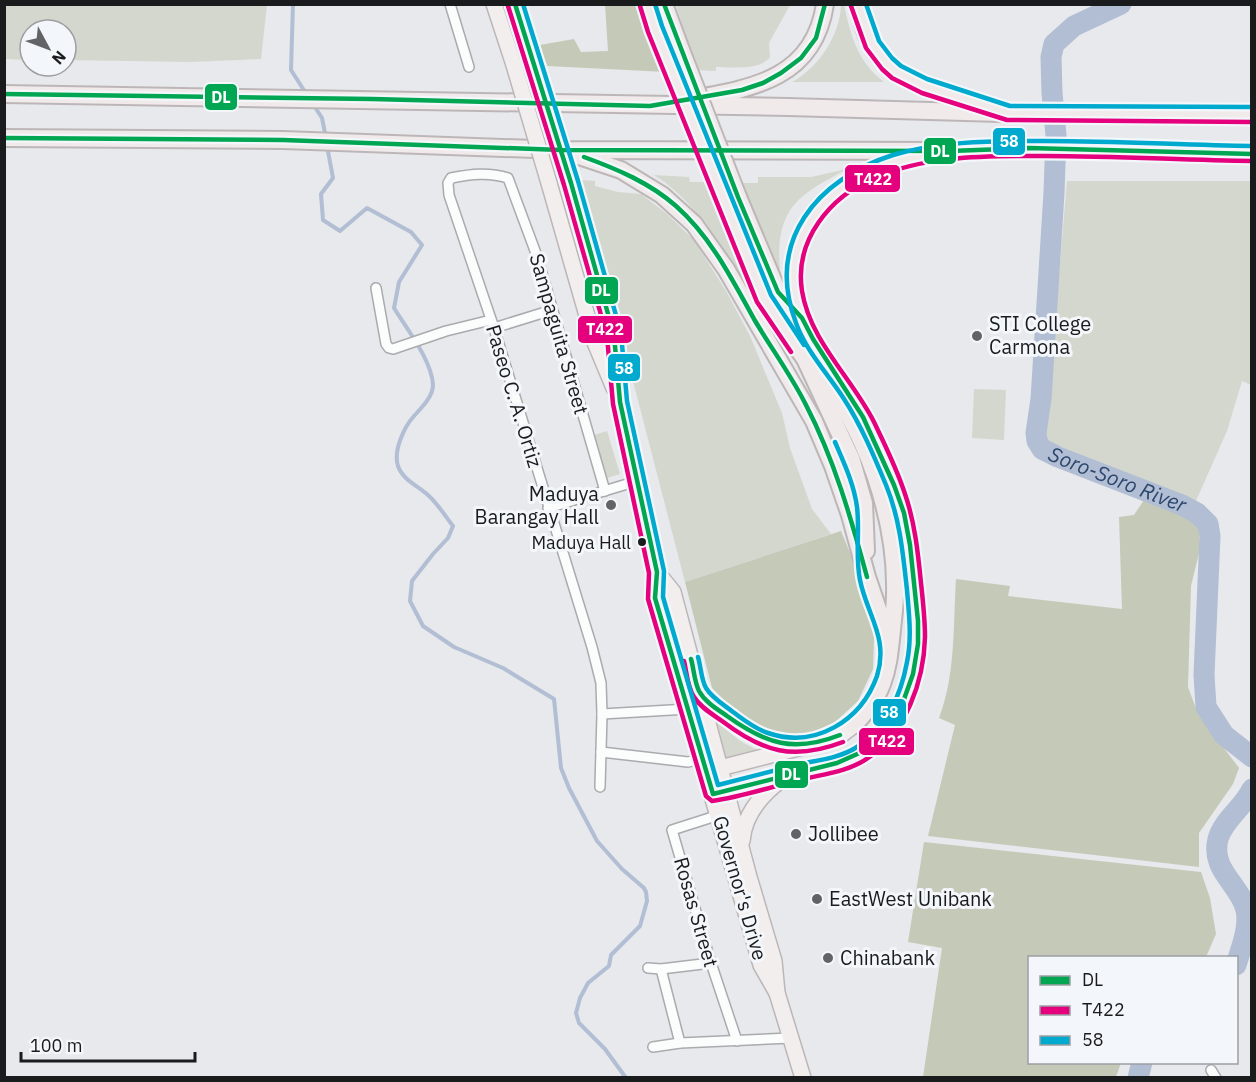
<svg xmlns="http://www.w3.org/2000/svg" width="1256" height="1082" viewBox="0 0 1256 1082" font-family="'IBM Plex Sans',sans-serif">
  <rect width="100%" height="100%" fill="#e7e9ec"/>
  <g fill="#d4d7cd">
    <path d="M 5,4 L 267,4 L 267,5 L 261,59 L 191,62 L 66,60 L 66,30 L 30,30 L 30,60 L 5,59 Z"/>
    <path d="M 676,5 L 790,5 L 769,43 L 770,57 C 759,71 732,67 716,67 L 716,71 L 696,70 Z"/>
    <path d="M 841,5 L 844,5 C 851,36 857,61 884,82 L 792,82 C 818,68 840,36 841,5 Z"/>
    <path d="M 847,169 C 835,176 822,182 811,190 C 777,212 777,245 781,281 L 740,183 L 758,183 L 758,177 L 811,177 Z"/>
    <path d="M 654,175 L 689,177 L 690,182 L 709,182 L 728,230 L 752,301 C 728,257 699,203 654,175 Z"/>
    <path d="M 581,180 L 595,181 L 595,186 L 618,192 L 641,194 L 667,214 L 694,240 L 726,291 L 750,336 L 782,413 L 790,448 L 812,509 L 831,534 L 685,582 Z"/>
    <path d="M 1067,181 L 1251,181 L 1251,385 L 1242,381 L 1227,431 L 1195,503 L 1060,450 L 1045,441 Z"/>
    <path d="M 974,389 L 1006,390 L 1004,440 L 972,438 Z"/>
    <path d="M 607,431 L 620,474 L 604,479 L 591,436 Z"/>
    <path d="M 712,718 L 740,741 L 763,753 L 723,762 Z"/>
  </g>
  <g fill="#c5c9b8">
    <path d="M 605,5 L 637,5 L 640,17 L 652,44 L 655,44 L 666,72 L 547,66 L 540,45 L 574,39 L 581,52 L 608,51 Z"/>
    <path d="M 1144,500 C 1165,505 1183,513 1199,527 L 1200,549 L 1191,586 L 1188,687 L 1198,714 L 1239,768 L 1233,784 L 1199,833 L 1199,867 L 928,836 L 955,725 L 939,718 C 956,674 953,625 956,579 L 1010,586 L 1008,596 L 1122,609 L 1119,517 L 1134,515 Z"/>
    <path d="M 841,531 L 871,604 L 874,639 L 873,669 L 858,701 L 835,722 L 806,735 L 777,737 L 751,723 L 735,711 L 712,688 L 685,582 Z"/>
    <path d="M 924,842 L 1201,872 L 1210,898 L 1216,934 L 1206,957 L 1030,958 L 1030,1062 L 1121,1063 L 1116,1077 L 923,1077 L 942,948 L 908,942 Z"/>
  </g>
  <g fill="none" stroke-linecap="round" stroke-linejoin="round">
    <g stroke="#b1bed3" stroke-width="4">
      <path d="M 293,4 L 291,70 L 307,95"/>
      <path d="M 313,104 L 322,118 L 326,138"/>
      <path d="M 327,146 L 333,178 L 321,194 L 323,220 L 340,231 L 367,208 L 411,232 L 422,245 L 399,282 L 394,308 C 407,329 432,361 433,385 C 433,397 421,408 414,416 C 404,427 393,451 398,466 C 403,481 421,487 431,498 C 439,506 446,517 453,526 L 448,538 L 433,554 L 412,581 L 410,601 L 423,626 L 454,647 L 503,668 L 554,699 L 561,768 L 569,788 L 597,841 L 622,869 L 644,888 L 646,892 L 647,901 L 640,926 L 611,955 L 609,966 L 588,983 L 580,998 L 576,1013 L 579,1023 L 605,1049 L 626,1078"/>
    </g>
    <g stroke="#b1bed3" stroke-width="21">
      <path id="s1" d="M 1121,4 L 1074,26 L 1054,44 L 1051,57 L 1052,93 L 1056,135 L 1054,193 L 1041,399 L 1036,433 L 1037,441 L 1042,449 L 1058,457 L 1182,505 L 1197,513 L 1208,524 L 1210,536 L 1204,675 L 1206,707 L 1224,735 L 1252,757"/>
      <path d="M 1236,965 C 1241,949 1250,926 1246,910 C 1240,884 1210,870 1218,839 C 1223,820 1244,807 1252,789"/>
      <path d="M 1138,1078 L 1142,1062"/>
    </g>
    <defs>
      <g id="minor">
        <path d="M 450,4 L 469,67"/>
        <path d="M 376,288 L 386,344 L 389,348 L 393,349 L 446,331 L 491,320"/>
        <path d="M 494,328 L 552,310"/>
        <path d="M 548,508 L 637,481"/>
        <path d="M 602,714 L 688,709"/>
        <path d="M 601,752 L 688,762 L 702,759"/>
        <path d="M 600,787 L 602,714 L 601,683 L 592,647 L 494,328 L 449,195 L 448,183 L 451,178 C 471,174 489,172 508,178 L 537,256 L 605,491"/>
        <path d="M 719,815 L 672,830 L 711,963 L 737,1041"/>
        <path d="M 648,968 L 661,969 L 711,963"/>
        <path d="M 661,969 L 680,1043"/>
        <path d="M 653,1047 L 680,1043 L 791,1038"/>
        <path d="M 1211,1070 L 1216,1078"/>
      </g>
      <g id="trunk">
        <path d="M 494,4 L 514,65"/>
        <path d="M 515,4 L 534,64"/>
        <path d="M 549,183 L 594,340 L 614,388"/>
        <path d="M 571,183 L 614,335 L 620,402 L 657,572 L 655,598 L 761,965 L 777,993"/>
        <path d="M 657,572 L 673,592 L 749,877 L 774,961 L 777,993 L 803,1078"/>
        <path d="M 700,693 C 727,718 755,744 794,746"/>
        <path d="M 712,770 L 822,742 L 841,735 L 854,725"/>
        <path d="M 719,793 L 845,760 L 864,751 L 888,728"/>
        <path d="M 742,841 C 744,814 761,795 781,780"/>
      </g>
      <g id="motorway">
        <path d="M 647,4 L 664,52"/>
        <path d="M 664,4 L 681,50"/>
        <path d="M 858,4 C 862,21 866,38 876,52 C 899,86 954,95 991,107"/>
        <path d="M 4,94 L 788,107 L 1073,115 L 1252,115"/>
        <path d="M 692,99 C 754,88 814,78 825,4"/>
        <path d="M 4,138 L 283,140 L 561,150 L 950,151 L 1029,148 L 1252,154"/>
        <path d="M 573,154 L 621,170 L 662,195 L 694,224 L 726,269 L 814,421 L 833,466 L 850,515 L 867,577 L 890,644"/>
        <path d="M 738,197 L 778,292 L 801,317"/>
        <path d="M 722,198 L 764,299 L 805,359 L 851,458 L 864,503 L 866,551"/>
        <path d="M 816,371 C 866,424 897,521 895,594 C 895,606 893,618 892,630 C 890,648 889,666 882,684 C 876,700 866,712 854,725"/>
        <path d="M 888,728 C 906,700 918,667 919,634 C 919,617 916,601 914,584 C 911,560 910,536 903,512 C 894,477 874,436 856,404 C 840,377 810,345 801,316 C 774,224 834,175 917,158"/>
      </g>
    </defs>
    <use href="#minor" stroke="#aaabae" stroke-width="12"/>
    <use href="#trunk" stroke="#bdb6b8" stroke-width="18"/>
    <use href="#motorway" stroke="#bdb6b8" stroke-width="20"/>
    <use href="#minor" stroke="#fbfcfc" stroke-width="9"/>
    <use href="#trunk" stroke="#f2eeee" stroke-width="15"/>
    <use href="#motorway" stroke="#f0eaea" stroke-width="16"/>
    <defs>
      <g id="trunk-bridge">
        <path d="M 534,64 L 571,183"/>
        <path d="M 514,65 L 549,183"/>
      </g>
      <g id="motorway-bridge">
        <path d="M 681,50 L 738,197"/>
        <path d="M 664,52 L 722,198"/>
      </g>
    </defs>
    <use href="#trunk-bridge" stroke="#bdb6b8" stroke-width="18" stroke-linecap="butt"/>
    <use href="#motorway-bridge" stroke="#bdb6b8" stroke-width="20" stroke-linecap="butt"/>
    <use href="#trunk-bridge" stroke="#f2eeee" stroke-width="15"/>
    <use href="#motorway-bridge" stroke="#f0eaea" stroke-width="16"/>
    <defs>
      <g id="bus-1">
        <path d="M 515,4 L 571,183 L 614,335 L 620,402 L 657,572 L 655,598 L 713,794 L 837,763 L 864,751 L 888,728 L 903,702 L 913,674 L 918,644 L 918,621 L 910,545 L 904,513 L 894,485 L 863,417 L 813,339 L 802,318 L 778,292 L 738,197 L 664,4"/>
        <path d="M 4,94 L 372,99 L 650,106 L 742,90 L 763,83 L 781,73 L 801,58 L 816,38 L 825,4"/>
        <path d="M 4,138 L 283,140 L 561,150 L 950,151 L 1029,148 L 1252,154"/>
        <path d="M 584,157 C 617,169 650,183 676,206 C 711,237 732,279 754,319 C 771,348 791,375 806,405 C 834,459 851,518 867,577"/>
        <path d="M 691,659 C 694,669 694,681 699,691 C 705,702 717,709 727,716 C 766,744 794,753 840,735"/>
      </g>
      <g id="bus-2">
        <path d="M 508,6 L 564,185 L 607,336 L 613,404 L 649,573 L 648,599 L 706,796 L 712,801 C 741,797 771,787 799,780 C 823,774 848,772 868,758 C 906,732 924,681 925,637 C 925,619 923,601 921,583 C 918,553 915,523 905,494 C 897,469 885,445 874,422 C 852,378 810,341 802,291 C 794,240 830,197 874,178 C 922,157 977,156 1029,156 C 1103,155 1177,160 1252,161"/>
        <path d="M 640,6 L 648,32 L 757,302 L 791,352"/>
        <path d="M 851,6 L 866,48 L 882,69 L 892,78 L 922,93 L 1007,120 L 1252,122"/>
        <path d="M 684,661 C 687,673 687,686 694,697 C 700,707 712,714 722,721 C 763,752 793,761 843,742"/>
      </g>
      <g id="bus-3">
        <path d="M 523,4 L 578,181 L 621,333 L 627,401 L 664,571 L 663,597 L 718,785 C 745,778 772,771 800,764 C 819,760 840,758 857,747 C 886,729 901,695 907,662 C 912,638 909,614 907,590 C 903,554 900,519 886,485 C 874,456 861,425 844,399 C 828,374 806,351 796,323 C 765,241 817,179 893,155 C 937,142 985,141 1030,141 C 1104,140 1178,145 1252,146"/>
        <path d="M 655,4 L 662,26 L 771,295 L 804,345"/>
        <path d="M 866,4 L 879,41 L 892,58 L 901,66 L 927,79 L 1010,106 L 1252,107"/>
        <path d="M 698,657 C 701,667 701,679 706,688 C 712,698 724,705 733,712 C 744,720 755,729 768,733 C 815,749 861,721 877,676 C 889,638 867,615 860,580 C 855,556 860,531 857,507 C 854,484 844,463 835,442"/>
      </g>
    </defs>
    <use href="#bus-1" stroke="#f3f7fb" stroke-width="9"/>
    <use href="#bus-2" stroke="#f3f7fb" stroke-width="9"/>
    <use href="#bus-3" stroke="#f3f7fb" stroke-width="9"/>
    <use href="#bus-1" stroke="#00a651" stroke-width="4.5"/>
    <use href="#bus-2" stroke="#e5007d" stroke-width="4.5"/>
    <use href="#bus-3" stroke="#00a9ce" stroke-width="4.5"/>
  </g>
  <g fill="#616365" stroke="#f3f7fb" stroke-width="2">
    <circle cx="977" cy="336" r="6"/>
    <circle cx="611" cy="505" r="6"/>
    <circle cx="796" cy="834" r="6"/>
    <circle cx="817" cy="899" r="6"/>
    <circle cx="828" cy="958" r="6"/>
  </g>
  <circle fill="#191b1c" stroke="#f3f7fb" stroke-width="2" cx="642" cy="542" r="5"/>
  <g text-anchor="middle" stroke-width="6" stroke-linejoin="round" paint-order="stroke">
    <g font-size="18" fill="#191b1c" stroke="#f3f7fb" text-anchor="end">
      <text x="631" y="549">Maduya Hall</text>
    </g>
    <g font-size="20" fill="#191b1c" stroke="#f3f7fb" text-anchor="start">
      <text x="989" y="331">STI College<tspan x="989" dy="23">Carmona</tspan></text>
      <text x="599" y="501" text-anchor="end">Maduya<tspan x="599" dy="23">Barangay Hall</tspan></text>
      <text x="808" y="841">Jollibee</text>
      <text x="829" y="906">EastWest Unibank</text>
      <text x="840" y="965">Chinabank</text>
    </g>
    <g font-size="20" fill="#191b1c" stroke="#f3f7fb">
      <text transform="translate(559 334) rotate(74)" y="7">Sampaguita Street</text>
      <text transform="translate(514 396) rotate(73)" y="7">Paseo C. A. Ortiz</text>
      <text transform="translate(740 888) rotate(74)" y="7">Governor's Drive</text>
      <text transform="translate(696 912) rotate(74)" y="7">Rosas Street</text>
    </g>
    <g font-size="21" font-style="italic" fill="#2c466e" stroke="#f3f7fb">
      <text dy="7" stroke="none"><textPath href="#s1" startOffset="568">Soro-Soro River</textPath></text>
    </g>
  </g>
  <g stroke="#f3f7fb" stroke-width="2">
    <rect x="204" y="83" width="34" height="28" rx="6" fill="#00a651"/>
    <rect x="992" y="127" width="34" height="29" rx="6" fill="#00a9ce"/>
    <rect x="923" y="137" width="34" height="28" rx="6" fill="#00a651"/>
    <rect x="844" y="164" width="57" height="29" rx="6" fill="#e5007d"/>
    <rect x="584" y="276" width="35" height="29" rx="6" fill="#00a651"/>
    <rect x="577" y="315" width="56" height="29" rx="6" fill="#e5007d"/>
    <rect x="607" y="353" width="34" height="29" rx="6" fill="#00a9ce"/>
    <rect x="872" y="698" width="35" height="29" rx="6" fill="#00a9ce"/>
    <rect x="858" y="727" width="57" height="29" rx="6" fill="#e5007d"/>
    <rect x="774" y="760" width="35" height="29" rx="6" fill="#00a651"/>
  </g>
  <g font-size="16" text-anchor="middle" font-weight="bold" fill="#fff">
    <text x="221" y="103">DL</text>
    <text x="1009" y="147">58</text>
    <text x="940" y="157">DL</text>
    <text x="873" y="185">T422</text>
    <text x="601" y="296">DL</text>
    <text x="605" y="335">T422</text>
    <text x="624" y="374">58</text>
    <text x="889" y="718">58</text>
    <text x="887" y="747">T422</text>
    <text x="791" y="780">DL</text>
  </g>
  <rect width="1256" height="1082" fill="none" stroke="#191b1c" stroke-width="12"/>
  <rect x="1028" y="956" width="210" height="108" fill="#f3f7fb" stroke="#9c9fa2" stroke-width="1.5"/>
  <rect x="1040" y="976" width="30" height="9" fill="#00a651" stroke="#9c9fa2" stroke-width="1.5"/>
  <text x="1082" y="986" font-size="18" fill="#191b1c">DL</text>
  <rect x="1040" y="1006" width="30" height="9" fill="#e5007d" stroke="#9c9fa2" stroke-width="1.5"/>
  <text x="1082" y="1016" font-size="18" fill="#191b1c">T422</text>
  <rect x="1040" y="1036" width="30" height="9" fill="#00a9ce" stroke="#9c9fa2" stroke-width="1.5"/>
  <text x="1082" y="1046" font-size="18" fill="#191b1c">58</text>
  <g transform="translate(48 48) rotate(131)"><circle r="28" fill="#f3f7fb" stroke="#9c9fa2" stroke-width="1.5"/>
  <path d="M0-4.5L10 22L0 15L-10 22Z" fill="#616365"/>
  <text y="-9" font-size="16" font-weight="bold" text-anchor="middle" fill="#191b1c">N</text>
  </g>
  <path d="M21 1052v9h174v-9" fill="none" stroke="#191b1c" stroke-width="3"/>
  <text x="30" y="1052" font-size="18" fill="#191b1c" stroke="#f3f7fb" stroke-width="4.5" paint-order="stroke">100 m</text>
</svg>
